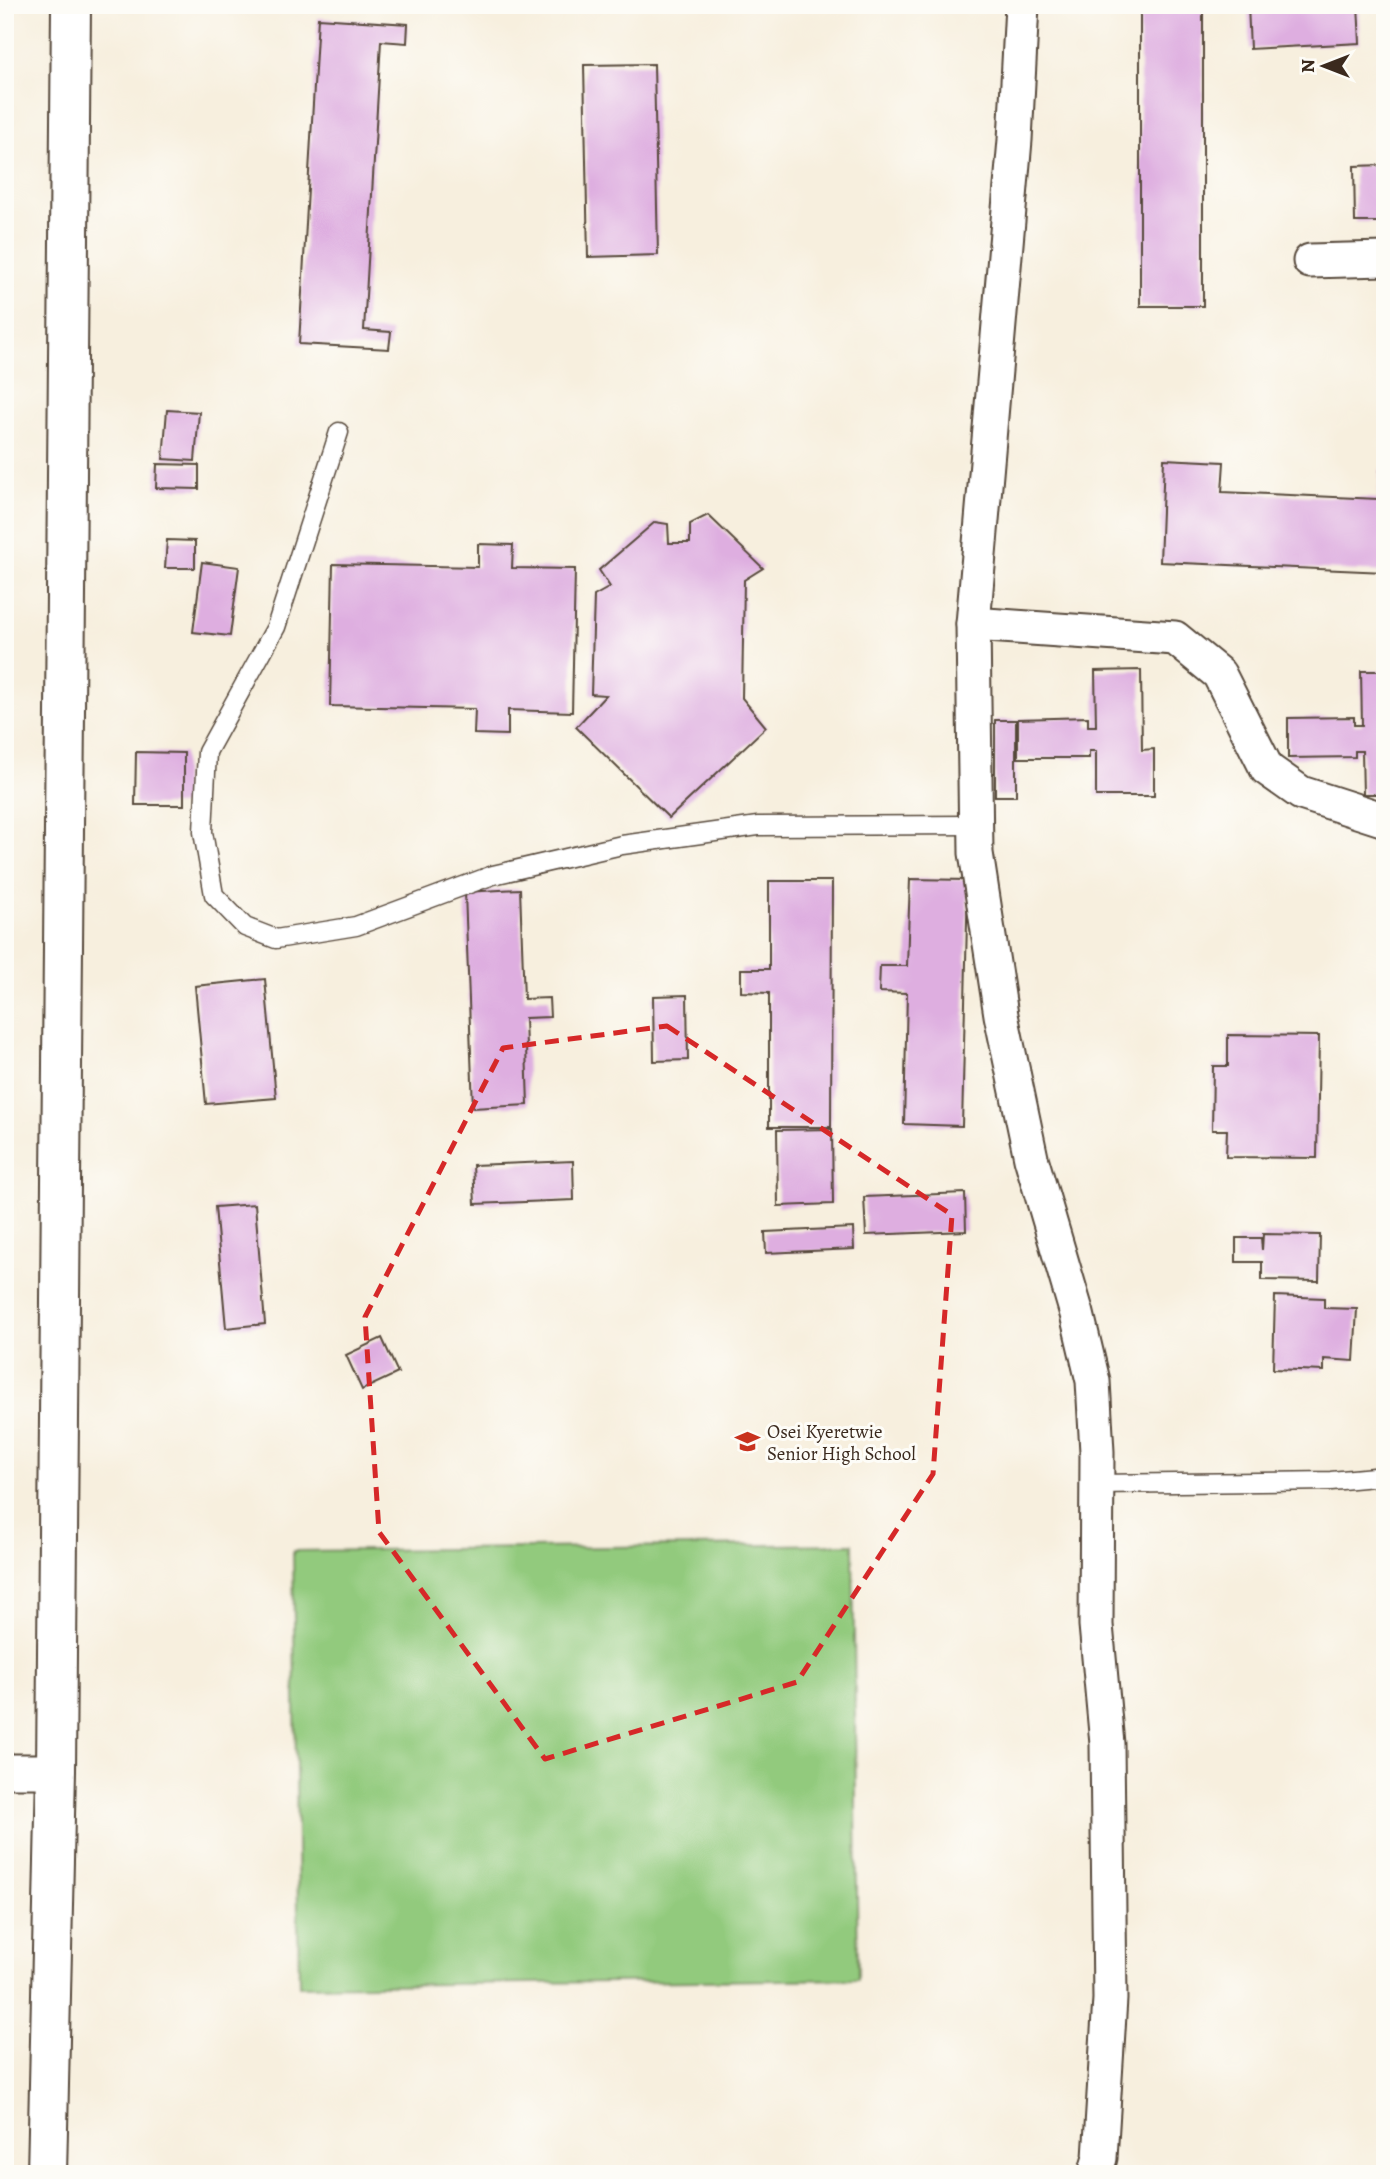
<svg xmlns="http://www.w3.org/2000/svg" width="1390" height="2179" viewBox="0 0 1390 2179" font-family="Alegreya,serif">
  <rect width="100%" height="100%" fill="#fdfcf7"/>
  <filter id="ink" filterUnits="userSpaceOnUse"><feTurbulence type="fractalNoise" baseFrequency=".0143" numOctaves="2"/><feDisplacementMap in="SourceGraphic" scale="14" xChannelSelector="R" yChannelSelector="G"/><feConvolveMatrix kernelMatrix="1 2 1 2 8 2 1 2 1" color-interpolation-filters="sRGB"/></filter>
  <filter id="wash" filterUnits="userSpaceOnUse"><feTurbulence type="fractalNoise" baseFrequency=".00686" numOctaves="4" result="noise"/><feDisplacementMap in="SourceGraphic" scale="28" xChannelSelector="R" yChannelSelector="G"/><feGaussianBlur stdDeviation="1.57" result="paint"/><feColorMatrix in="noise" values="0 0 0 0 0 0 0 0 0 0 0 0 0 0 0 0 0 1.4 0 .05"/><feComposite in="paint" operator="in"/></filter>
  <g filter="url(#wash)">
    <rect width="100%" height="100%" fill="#f7efde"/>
    <path fill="#92ca7d" stroke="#667a4e" stroke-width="2" d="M 853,1544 L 858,1979 L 299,1986 L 293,1551 Z"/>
    <g id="blocks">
      <g fill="#deaee0">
        <rect x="1140" y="5" width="63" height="301"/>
        <path d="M 1248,5 L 1358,5 L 1360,43 L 1250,49 Z"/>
        <path d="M 318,18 L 408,24 L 407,43 L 381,41 L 364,330 L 391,332 L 389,349 L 299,344 Z"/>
        <path d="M 654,64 L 658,255 L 588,257 L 584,65 Z"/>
        <path d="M 1385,165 L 1385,222 L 1355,222 L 1354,166 Z"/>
        <path d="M 167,410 L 199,412 L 195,461 L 163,459 Z"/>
        <path d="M 1164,459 L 1224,462 L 1222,492 L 1378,499 L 1380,469 L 1385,469 L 1385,572 L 1160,562 Z"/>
        <path d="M 157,464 L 199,465 L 199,489 L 156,488 Z"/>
        <path d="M 708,515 L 763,568 L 744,580 L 742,698 L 766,727 L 669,818 L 576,727 L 606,695 L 591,694 L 594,596 L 610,587 L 599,570 L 655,522 L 668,524 L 669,543 L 690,543 L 690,524 Z"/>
        <path d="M 167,540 L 195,541 L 195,568 L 165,568 Z"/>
        <path d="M 478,544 L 513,545 L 512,568 L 575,569 L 572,712 L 508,710 L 508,735 L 474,734 L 475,709 L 330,706 L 333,564 L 478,567 Z"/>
        <path d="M 202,562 L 239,567 L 230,636 L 193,632 Z"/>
        <path d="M 1141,670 L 1142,750 L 1154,749 L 1154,796 L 1096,796 L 1096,751 L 1089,751 L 1089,758 L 1018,758 L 1018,719 L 1088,717 L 1088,726 L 1096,726 L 1095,671 Z"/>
        <path d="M 1361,671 L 1385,671 L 1385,794 L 1363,794 L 1362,751 L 1355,751 L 1355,757 L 1288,758 L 1288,718 L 1354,717 L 1354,725 L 1362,725 Z"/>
        <rect x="995" y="720" width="21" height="76"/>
        <path d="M 136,752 L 184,753 L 184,805 L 135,805 Z"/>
        <path d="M 910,879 L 968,880 L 962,1126 L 904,1124 L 907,993 L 879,992 L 880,966 L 907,966 Z"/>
        <path d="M 769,881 L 832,881 L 831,1127 L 769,1127 L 769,993 L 741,992 L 741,969 L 769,969 Z"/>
        <path d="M 520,889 L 524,999 L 549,998 L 550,1017 L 525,1018 L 528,1105 L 473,1108 L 465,892 Z"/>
        <path d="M 265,979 L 276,1098 L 206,1104 L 195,986 Z"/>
        <path d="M 687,995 L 688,1060 L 654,1061 L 653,996 Z"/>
        <path d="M 1228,1035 L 1319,1036 L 1317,1158 L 1226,1157 L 1227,1130 L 1212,1130 L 1213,1066 L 1228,1066 Z"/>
        <path d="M 832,1129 L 833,1204 L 778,1206 L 777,1130 Z"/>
        <path d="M 573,1161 L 574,1200 L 475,1204 L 473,1165 Z"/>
        <path d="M 965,1193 L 966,1231 L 866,1235 L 864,1197 Z"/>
        <path d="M 255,1204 L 265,1324 L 226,1328 L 215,1207 Z"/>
        <path d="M 853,1228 L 854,1249 L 766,1253 L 765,1232 Z"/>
        <path d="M 1263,1234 L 1320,1235 L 1319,1281 L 1262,1280 L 1262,1262 L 1236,1262 L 1236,1238 L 1261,1238 L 1262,1250 Z"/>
        <path d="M 1275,1296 L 1324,1298 L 1324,1308 L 1357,1309 L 1354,1361 L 1324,1359 L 1324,1371 L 1273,1369 Z"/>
        <path d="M 382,1338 L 398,1373 L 362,1390 L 346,1355 Z"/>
      </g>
    </g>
  </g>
  <g filter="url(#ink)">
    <use href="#blocks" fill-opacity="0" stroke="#57483b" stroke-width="2"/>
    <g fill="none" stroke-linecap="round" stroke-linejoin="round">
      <defs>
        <g id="service">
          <path d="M 339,432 L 276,627 L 207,752 L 203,832 L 214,895 L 245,927 L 276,939 L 356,926 L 493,875 L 622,845 L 758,826 L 976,825"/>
          <path d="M 1096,1484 L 1331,1481 L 1385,1476"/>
        </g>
        <g id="minor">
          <path d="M 1022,5 L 1015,140 L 973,624 L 976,853 L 1001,1015 L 1031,1158 L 1077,1314 L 1093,1381 L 1097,1452 L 1096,1625 L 1107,1744 L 1110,1999 L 1100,2158 L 1095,2174"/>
          <path d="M 1310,261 L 1385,259"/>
          <path d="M 973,624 L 1175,638 L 1219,674 L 1267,769 L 1301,793 L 1385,820"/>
          <path d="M 5,1771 L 56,1771"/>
        </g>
        <path id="tertiary" d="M 47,2174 L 56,1771 L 71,5"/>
      </defs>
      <use href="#service" stroke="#57483b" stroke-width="21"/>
      <use href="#minor" stroke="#57483b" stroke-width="37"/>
      <use href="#tertiary" stroke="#57483b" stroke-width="42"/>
      <use href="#service" stroke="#fff" stroke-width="18"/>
      <use href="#minor" stroke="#fff" stroke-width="33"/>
      <use href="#tertiary" stroke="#fff" stroke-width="38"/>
    </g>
  </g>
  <path fill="none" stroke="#d62828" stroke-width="5" stroke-dasharray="14 9" stroke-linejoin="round" d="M 667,1026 L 952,1215 L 933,1474 L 797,1682 L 545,1759 L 379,1532 L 365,1317 L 503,1048 Z"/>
  <defs>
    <symbol id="school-bare" viewBox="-9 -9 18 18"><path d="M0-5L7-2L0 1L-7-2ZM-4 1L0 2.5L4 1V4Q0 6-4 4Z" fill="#c8321e" stroke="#fdfcf7" stroke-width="2.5" paint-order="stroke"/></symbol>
  </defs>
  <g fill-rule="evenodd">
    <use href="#school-bare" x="730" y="1424" width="35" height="35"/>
  </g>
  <g text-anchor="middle" stroke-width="6" stroke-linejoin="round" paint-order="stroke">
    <g font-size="19" fill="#3b2a1e" stroke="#fdfcf7" text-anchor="start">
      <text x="767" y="1438">Osei Kyeretwie<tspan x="767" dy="22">Senior High School</tspan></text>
    </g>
  </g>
  <rect width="1390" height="2179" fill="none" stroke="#fdfcf7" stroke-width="28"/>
  <g transform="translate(1324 66) rotate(270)" stroke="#fdfcf7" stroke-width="5" paint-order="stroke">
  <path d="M0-5L12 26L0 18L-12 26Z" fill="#3b2a1e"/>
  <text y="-10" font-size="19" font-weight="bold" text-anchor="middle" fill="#3b2a1e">N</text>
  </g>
</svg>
